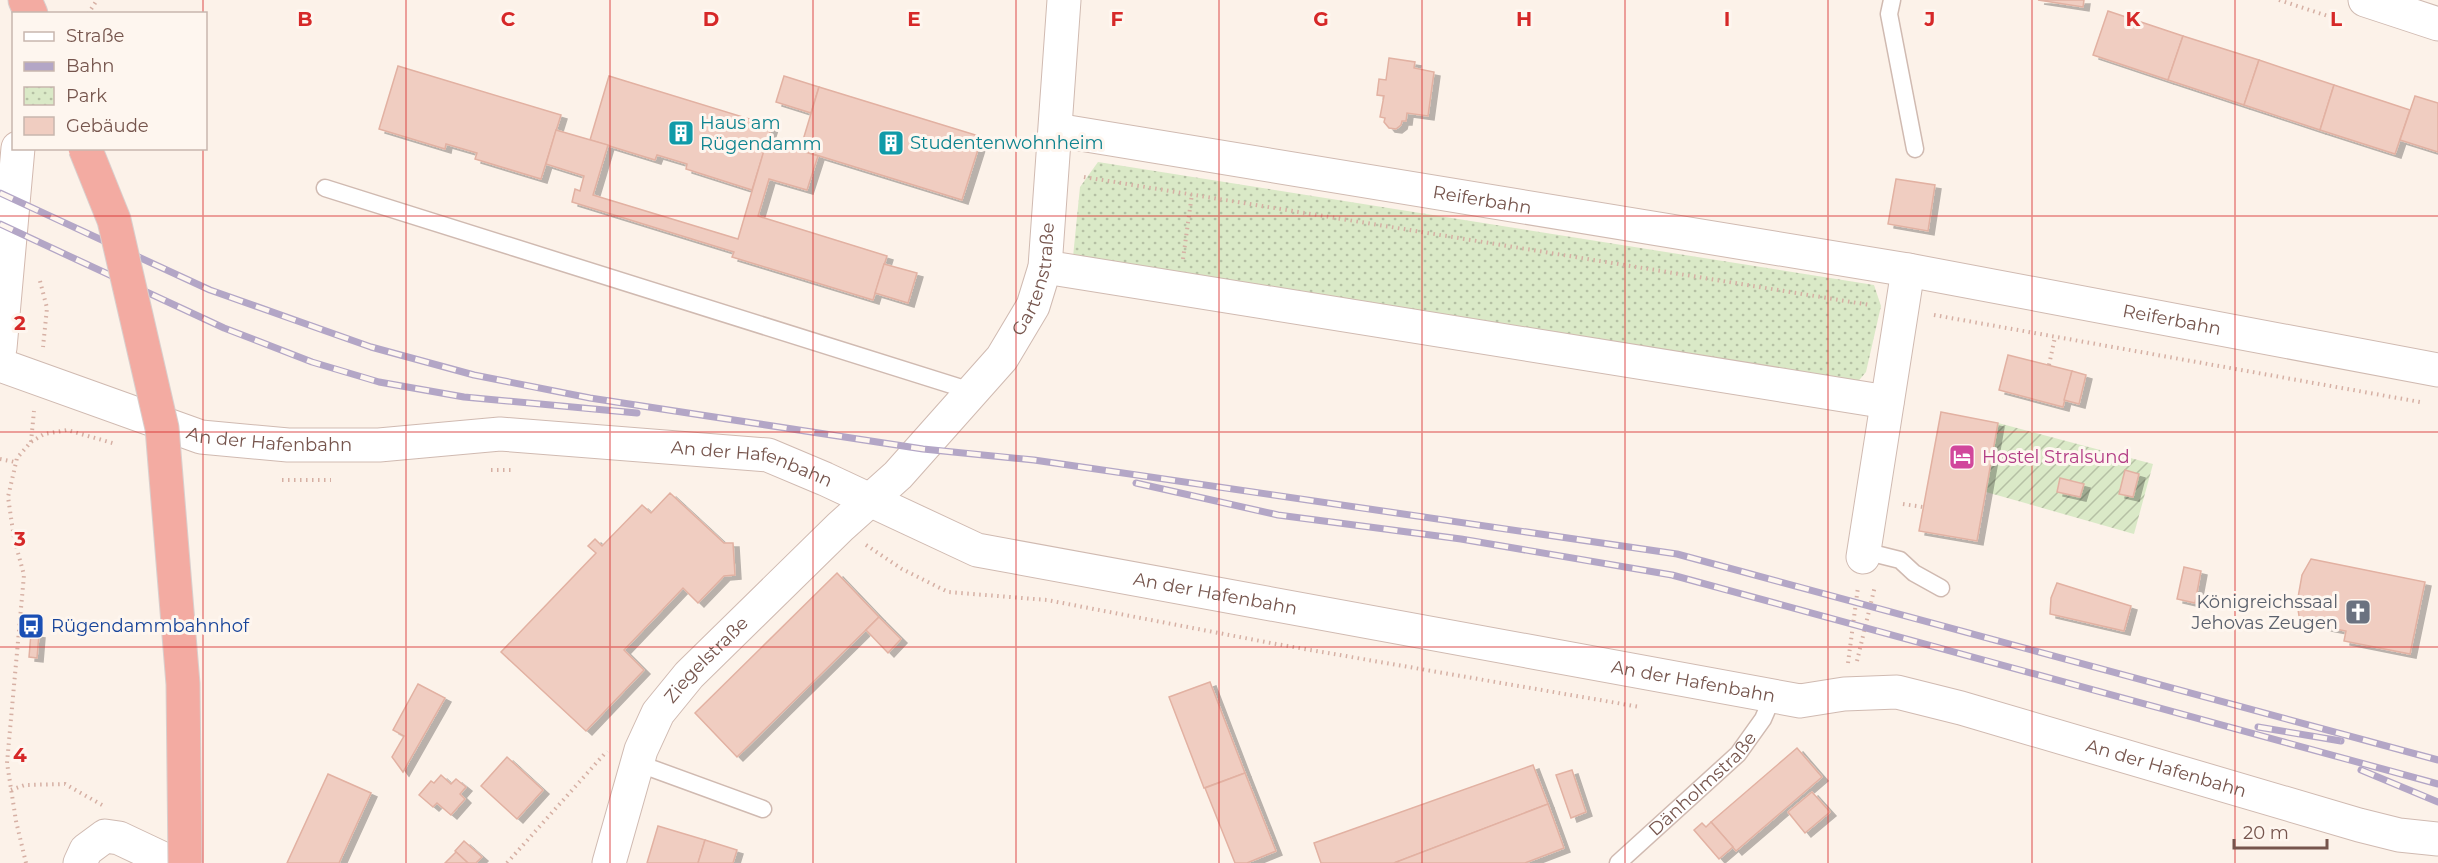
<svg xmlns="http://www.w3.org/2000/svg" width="2438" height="863" viewBox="0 0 2438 863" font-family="Montserrat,sans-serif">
  <defs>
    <pattern id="park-dots" width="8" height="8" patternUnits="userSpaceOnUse" patternTransform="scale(1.5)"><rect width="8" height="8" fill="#dae9c7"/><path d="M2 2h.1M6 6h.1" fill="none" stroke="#b5c0a4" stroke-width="1.8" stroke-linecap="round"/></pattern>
    <pattern id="garden-furrows" width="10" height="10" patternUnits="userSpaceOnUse" patternTransform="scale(1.5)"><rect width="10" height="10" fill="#dae9c7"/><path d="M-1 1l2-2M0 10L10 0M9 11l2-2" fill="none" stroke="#b5c0a4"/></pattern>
    <filter id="shadow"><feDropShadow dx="6" dy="4" stdDeviation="0" flood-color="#0004"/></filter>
  </defs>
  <rect width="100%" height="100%" fill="#fcf2e9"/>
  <path fill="url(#park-dots)" d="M 1098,162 L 1874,285 L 1881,306 L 1866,372 L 1855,385 L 1073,257 L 1080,187 Z"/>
  <path fill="url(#garden-furrows)" d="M 1998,423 L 2153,464 L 2134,534 L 1986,492 Z"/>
  <g fill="#f0cdc1" stroke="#e2b1a2" stroke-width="1.5" filter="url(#shadow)">
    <path d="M 2038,0 L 2084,0 L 2083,7 Z"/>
    <path d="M 2108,11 L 2183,36 L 2168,80 L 2093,55 Z"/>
    <path d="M 2183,36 L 2259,60 L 2244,105 L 2168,80 Z"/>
    <path d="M 1389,58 L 1415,62 L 1414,68 L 1434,72 L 1428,116 L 1407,113 L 1406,121 L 1402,121 L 1401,125 L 1396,129 L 1389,128 L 1384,122 L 1385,118 L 1380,117 L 1384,96 L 1377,95 L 1379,79 L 1386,80 Z"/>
    <path d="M 2259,60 L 2334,85 L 2320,130 L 2244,105 Z"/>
    <path d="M 398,66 L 561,115 L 541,179 L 475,159 L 477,153 L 446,144 L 445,149 L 379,129 Z"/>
    <path d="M 609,76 L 772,126 L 752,190 L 686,169 L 687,164 L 657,155 L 655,160 L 590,140 Z"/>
    <path d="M 784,76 L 819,87 L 811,113 L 776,102 Z"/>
    <path d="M 2334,85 L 2410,110 L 2395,154 L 2320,130 Z"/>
    <path d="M 819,87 L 982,137 L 962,200 L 800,150 Z"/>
    <path d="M 2415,96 L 2438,103 L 2438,152 L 2400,140 Z"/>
    <path d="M 556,130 L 608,145 L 593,195 L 738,239 L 767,140 L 818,156 L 807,190 L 769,179 L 758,216 L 887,256 L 873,300 L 732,257 L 734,252 L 572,202 L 575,189 L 580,191 L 584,176 L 546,164 Z"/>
    <path d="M 1896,179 L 1935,185 L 1928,231 L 1888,224 Z"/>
    <path d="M 884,264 L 917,273 L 908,303 L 875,293 Z"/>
    <path d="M 2008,355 L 2072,371 L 2063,407 L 1999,390 Z"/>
    <path d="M 2072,371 L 2086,375 L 2079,404 L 2064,400 Z"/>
    <path d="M 1941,412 L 1998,423 L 1977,541 L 1919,531 Z"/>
    <path d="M 2125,470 L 2139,474 L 2133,497 L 2119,494 Z"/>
    <path d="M 2060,478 L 2084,484 L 2080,497 L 2057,492 Z"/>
    <path d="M 670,493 L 724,543 L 733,543 L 735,575 L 724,576 L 698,603 L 683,588 L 624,650 L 644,670 L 586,731 L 501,652 L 596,553 L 588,546 L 595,539 L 602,546 L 642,505 L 651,513 Z"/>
    <path d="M 2311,559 L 2425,582 L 2410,654 L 2344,641 L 2346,631 L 2300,622 L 2297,603 L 2302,575 Z"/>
    <path d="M 2184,567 L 2201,571 L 2195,603 L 2177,599 Z"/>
    <path d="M 837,573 L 879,617 L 737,757 L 695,713 Z"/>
    <path d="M 2057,583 L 2131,606 L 2124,631 L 2050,614 L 2051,598 Z"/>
    <path d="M 879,617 L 901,639 L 888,653 L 866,630 Z"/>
    <path d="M 31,633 L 39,634 L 37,658 L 29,657 Z"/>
    <path d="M 1210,682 L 1245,773 L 1204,788 L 1169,697 Z"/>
    <path d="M 418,684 L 445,698 L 403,772 L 392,757 L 404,736 L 393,730 Z"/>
    <path d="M 1797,748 L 1822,777 L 1736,851 L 1711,822 Z"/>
    <path d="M 507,757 L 543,790 L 517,819 L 481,786 Z"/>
    <path d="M 1533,765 L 1548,804 L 1394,863 L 1321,863 L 1314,843 Z"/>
    <path d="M 1572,770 L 1586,812 L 1571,818 L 1556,775 Z"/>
    <path d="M 1245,773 L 1276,851 L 1247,863 L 1235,863 L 1205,788 Z"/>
    <path d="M 328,774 L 371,793 L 339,863 L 287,863 Z"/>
    <path d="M 441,775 L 451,784 L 456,779 L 466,787 L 460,794 L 465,799 L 451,815 L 437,803 L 433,807 L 419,795 L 431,781 L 434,783 Z"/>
    <path d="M 1812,792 L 1830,812 L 1805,833 L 1788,812 Z"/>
    <path d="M 1548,804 L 1564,848 L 1525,863 L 1394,863 Z"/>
    <path d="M 1711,822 L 1733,847 L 1719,859 L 1694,830 L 1702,823 L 1706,827 Z"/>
    <path d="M 658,826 L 705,840 L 698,863 L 647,863 Z"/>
    <path d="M 705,840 L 737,850 L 733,863 L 698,863 Z"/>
    <path d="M 464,841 L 482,857 L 476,863 L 468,863 L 455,851 Z"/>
    <path d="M 456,852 L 468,863 L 445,863 Z"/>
  </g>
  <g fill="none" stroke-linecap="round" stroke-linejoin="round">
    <defs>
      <g id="lane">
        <path d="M 1892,0 L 1889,14 L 1915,149"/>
        <path d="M 325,188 L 971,391"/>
        <path d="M 1864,551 L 1900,560 L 1914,573 L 1941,588"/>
        <path d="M 637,763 L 763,809"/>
        <path id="s1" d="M 1618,863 L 1738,754 L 1763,719 L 1773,696"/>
      </g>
      <g id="street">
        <path d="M 2365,0 L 2438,24"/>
        <path id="s2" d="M 1056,130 L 1908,270 L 2438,370"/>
        <path d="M 1045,267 L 1887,402"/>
        <path id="s3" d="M 0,365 L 201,437 L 288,445 L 379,445 L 500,434 L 768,455 L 825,479 L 977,550 L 1800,701 L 1844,694 L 1897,692 L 1961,708 L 2359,825 L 2399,835 L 2438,839"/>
        <path d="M 1863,557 L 1908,270"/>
        <path d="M 80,863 L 86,850 L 105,836 L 119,838 L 172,863"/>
        <path id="s4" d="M 609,863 L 641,750 L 658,713 L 689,675 L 840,527 L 898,475 L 1002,358 L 1033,306 L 1045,267 L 1064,0"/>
      </g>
      <path id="secondary" d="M 0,348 L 18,148"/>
      <path id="highway" d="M 25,0 L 31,14"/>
    </defs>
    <use href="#lane" stroke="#d0bab1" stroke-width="19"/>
    <use href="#street" stroke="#d0bab1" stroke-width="35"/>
    <use href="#secondary" stroke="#d3b9af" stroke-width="35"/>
    <use href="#highway" stroke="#d9cfcd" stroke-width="35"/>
    <g stroke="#d6b0a4" stroke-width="4" stroke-dasharray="1.5 4.5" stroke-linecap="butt">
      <path d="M 2279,0 L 2340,20"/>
      <path d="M 88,14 L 97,0"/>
      <path d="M 1084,177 L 1870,305"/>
      <path d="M 1183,259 L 1192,194"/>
      <path d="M 40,281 L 47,308 L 43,347"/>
      <path d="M 1934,315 L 2420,402"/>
      <path d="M 2049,365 L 2055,337"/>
      <path d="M 31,442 L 34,411"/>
      <path d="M 0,459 L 15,462"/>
      <path d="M 491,470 L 511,470"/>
      <path d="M 282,480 L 331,480"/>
      <path d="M 1903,504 L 1923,507"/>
      <path d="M 866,545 L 902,569 L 948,592 L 1047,600 L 1276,644 L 1640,707"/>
      <path d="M 1857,661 L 1875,586"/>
      <path d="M 1848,663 L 1858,587"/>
      <path d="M 11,790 L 25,785 L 65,784 L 102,805"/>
      <path d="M 26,863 L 16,821 L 7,763 L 24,575 L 14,538 L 8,497 L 17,458 L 31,442 L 44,434 L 67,430 L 116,444"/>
      <path d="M 507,863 L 607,751"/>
    </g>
    <use href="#lane" stroke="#fff" stroke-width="16"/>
    <use href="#street" stroke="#fff" stroke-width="33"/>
    <use href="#secondary" stroke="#fff" stroke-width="33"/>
    <use href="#highway" stroke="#f3aba2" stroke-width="33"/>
    <defs>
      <g id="rail">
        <path d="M 0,193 L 210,290 L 371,347 L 474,375 L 590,398 L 923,449 L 1034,460 L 1677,554 L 2438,760"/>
        <path d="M 0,224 L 224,328 L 312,362 L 379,382 L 464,397 L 637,413"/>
        <path d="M 1136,483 L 1278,515 L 1461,539 L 1672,575 L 2438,784"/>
        <path d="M 2258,727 L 2341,741"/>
        <path d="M 2361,770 L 2438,802"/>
      </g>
    </defs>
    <use href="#rail" stroke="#b3a6c6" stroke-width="7"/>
    <use href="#rail" stroke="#fef6ef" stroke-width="4.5" stroke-dasharray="14" stroke-linecap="butt"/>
    <defs>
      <path id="highway-bridge" d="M 85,148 L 114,220 L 162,428 L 183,684 L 185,863"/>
    </defs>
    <use href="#highway-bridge" stroke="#d9cfcd" stroke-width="35" stroke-linecap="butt"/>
    <use href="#highway-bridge" stroke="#f3aba2" stroke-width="33"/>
  </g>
  <path fill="none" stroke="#d62828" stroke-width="1.5" stroke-opacity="0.55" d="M 203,0 L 203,14M 406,0 L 406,863M 610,0 L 610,863M 813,0 L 813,863M 1016,0 L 1016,863M 1219,0 L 1219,863M 1422,0 L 1422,863M 1625,0 L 1625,863M 1828,0 L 1828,863M 2032,0 L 2032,863M 2235,0 L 2235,863M 203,148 L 203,863M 0,216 L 2438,216M 0,432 L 2438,432M 0,647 L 2438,647"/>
  <defs>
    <symbol id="building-square" viewBox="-11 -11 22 22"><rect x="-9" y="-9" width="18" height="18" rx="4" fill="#0f9aa8" stroke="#fef6ef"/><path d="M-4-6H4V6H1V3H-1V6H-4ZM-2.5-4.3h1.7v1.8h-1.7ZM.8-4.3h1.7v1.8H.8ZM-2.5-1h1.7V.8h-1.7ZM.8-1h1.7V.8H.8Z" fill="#fff"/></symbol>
    <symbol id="hotel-square" viewBox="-11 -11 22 22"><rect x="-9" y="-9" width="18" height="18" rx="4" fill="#d1479c" stroke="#fef6ef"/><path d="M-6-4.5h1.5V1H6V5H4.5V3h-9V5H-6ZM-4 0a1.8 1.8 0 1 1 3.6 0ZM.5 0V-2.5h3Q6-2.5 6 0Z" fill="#fff"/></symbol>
    <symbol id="church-square" viewBox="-11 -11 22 22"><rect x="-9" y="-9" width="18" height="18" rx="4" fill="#6b7280" stroke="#fef6ef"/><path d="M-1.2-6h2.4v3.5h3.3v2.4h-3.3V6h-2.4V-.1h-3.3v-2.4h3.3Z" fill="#fff"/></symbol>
    <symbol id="bus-square" viewBox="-11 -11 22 22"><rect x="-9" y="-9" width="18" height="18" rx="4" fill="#1a4fb4" stroke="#fef6ef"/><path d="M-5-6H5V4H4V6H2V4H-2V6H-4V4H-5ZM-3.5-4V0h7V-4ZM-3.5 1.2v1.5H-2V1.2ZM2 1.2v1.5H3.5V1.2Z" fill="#fff"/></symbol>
  </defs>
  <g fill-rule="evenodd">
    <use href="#building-square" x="666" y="118" width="30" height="30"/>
    <use href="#building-square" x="876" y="128" width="30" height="30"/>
    <use href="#hotel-square" x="1947" y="442" width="30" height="30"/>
    <use href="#church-square" x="2343" y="597" width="30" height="30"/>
    <use href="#bus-square" x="16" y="611" width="30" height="30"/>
  </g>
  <g text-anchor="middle" stroke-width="6" stroke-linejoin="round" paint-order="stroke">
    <g font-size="18" fill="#0d838f" stroke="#fef6ef" text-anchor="start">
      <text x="700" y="129">Haus am<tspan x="700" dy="21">Rügendamm</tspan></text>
      <text x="910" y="149">Studentenwohnheim</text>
    </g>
    <g font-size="18" fill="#76554d" stroke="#fef6ef">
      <text dy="6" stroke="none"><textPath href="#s2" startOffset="432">Reiferbahn</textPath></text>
      <text dy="6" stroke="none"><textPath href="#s4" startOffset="740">Gartenstraße</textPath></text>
      <text dy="6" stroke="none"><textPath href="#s2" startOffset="1132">Reiferbahn</textPath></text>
      <text dy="6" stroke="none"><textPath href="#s3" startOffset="282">An der Hafenbahn</textPath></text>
      <text dy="6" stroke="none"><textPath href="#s3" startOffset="768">An der Hafenbahn</textPath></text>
      <text dy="6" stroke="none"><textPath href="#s3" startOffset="1254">An der Hafenbahn</textPath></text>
      <text dy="6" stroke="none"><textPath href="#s4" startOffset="230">Ziegelstraße</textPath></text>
      <text dy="6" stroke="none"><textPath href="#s3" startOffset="1740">An der Hafenbahn</textPath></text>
      <text dy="6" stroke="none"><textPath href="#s3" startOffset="2226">An der Hafenbahn</textPath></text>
      <text dy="6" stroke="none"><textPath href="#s1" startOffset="116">Dänholmstraße</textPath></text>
    </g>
    <g font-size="18" fill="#b23c85" stroke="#fef6ef" text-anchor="start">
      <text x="1982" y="463">Hostel Stralsund</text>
    </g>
    <g font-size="18" fill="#5b616d" stroke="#fef6ef" text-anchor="end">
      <text x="2338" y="608">Königreichssaal<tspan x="2338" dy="21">Jehovas Zeugen</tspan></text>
    </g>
    <g font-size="18" fill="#164399" stroke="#fef6ef" text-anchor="start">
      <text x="51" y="632">Rügendammbahnhof</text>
    </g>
  </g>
  <g font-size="20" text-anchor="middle" font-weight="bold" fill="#d62828" stroke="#fef6ef" stroke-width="6" stroke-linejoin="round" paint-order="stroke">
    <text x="305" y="26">B</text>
    <text x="508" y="26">C</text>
    <text x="711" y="26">D</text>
    <text x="914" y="26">E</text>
    <text x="1117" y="26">F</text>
    <text x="1321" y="26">G</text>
    <text x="1524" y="26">H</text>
    <text x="1727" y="26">I</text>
    <text x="1930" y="26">J</text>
    <text x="2133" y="26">K</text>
    <text x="2336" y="26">L</text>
    <text x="20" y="330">2</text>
    <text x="20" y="546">3</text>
    <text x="20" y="762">4</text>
  </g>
  <rect x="12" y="12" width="195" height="138" fill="#fef6ef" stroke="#c8b6ae" stroke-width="1.5"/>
  <rect x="24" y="32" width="30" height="9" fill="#ffffff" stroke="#c8b6ae" stroke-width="1.5"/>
  <text x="66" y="42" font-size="18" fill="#76554d">Straße</text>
  <rect x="24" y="62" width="30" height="9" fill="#b3a6c6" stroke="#c8b6ae" stroke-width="1.5"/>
  <text x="66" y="72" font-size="18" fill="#76554d">Bahn</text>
  <rect x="24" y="87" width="30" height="18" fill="url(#park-dots)" stroke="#c8b6ae" stroke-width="1.5"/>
  <text x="66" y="102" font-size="18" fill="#76554d">Park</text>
  <rect x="24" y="117" width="30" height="18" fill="#f0cdc1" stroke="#c8b6ae" stroke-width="1.5"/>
  <text x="66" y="132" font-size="18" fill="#76554d">Gebäude</text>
  <path d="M2234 839v9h93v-9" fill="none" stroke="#76554d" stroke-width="3"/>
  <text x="2243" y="839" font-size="18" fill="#76554d" stroke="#fef6ef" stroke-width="4.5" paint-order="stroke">20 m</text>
</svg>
